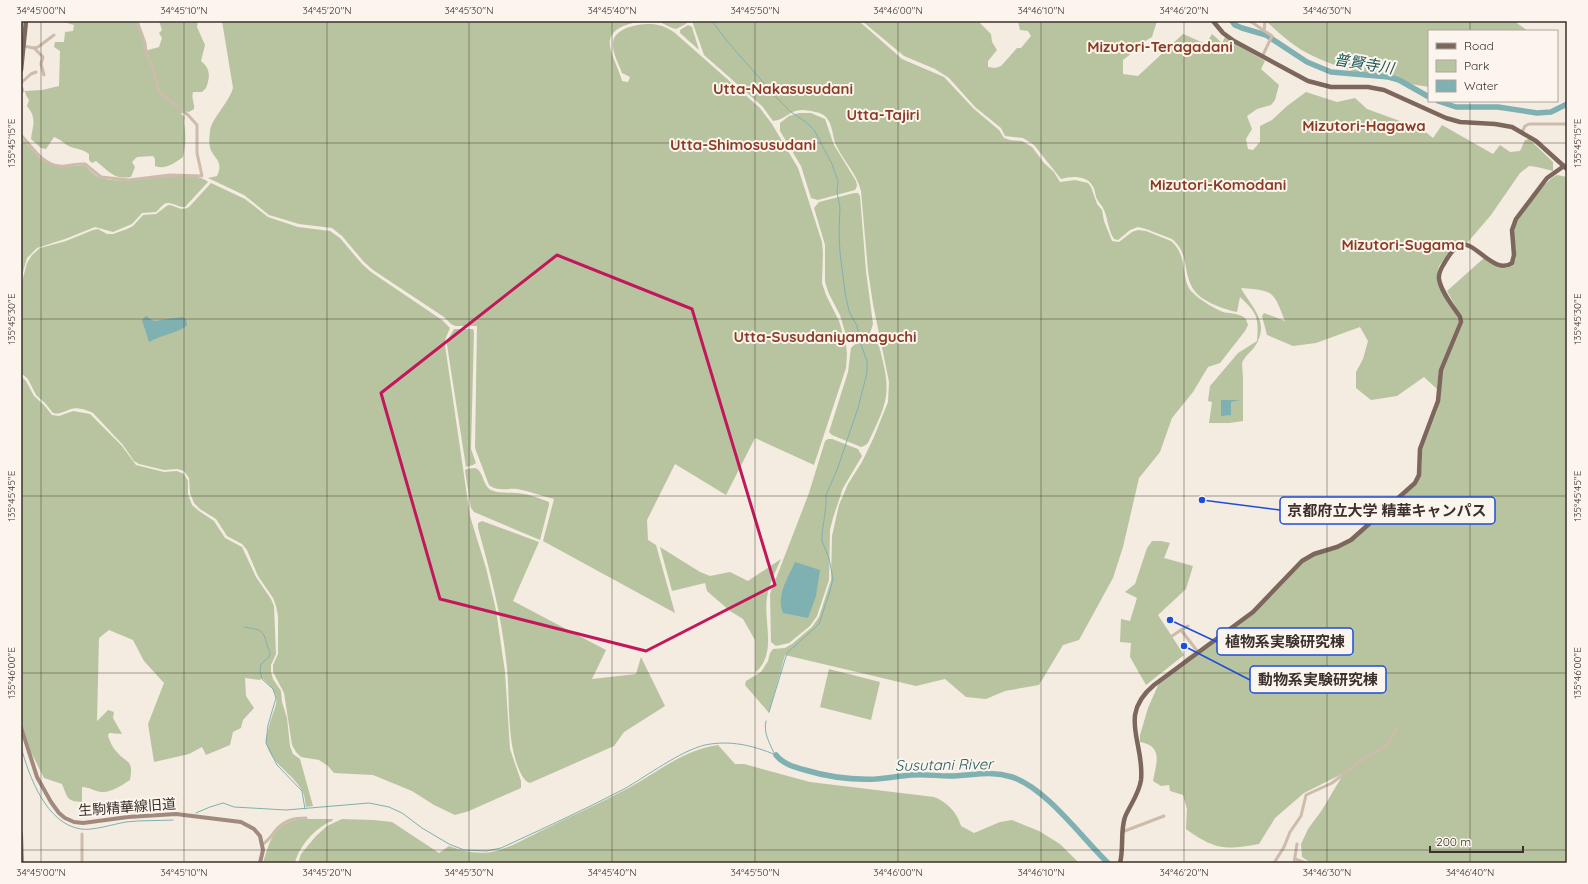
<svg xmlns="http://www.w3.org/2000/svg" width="1588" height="884" viewBox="0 0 1588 884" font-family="Quicksand,'Noto Sans JP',sans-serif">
  <rect width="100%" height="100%" fill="#f4ebe1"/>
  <g fill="#b8c4a0">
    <path d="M 60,21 L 137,21 L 146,50 L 148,50 L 159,47 L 162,38 L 159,33 L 162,30 L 159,21 L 198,21 L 197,27 L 205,45 L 201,61 C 211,69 210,77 206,88 L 202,92 L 193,92 C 191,99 195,103 194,109 L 189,112 L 184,111 L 181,114 L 185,117 C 183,122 185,125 185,130 C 186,139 185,148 183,157 C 175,163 165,170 155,166 L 155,159 L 153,156 L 137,157 L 132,162 L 135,167 L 131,177 C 113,180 109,171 96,161 L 92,163 L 89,160 L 89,154 C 82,149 77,149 71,147 C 65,145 61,139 54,137 L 46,149 L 41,148 L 31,139 C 33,125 37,118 27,106 L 29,100 L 26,95 L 25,91 L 42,90 L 59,86 L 60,51 L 54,47 L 55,42 L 64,42 L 65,32 L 73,31 L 74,25 Z"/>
    <path d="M 222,21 L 688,21 L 686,24 L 676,29 C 670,28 665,24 659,22 C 643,19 606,24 610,46 C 612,58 619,69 622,81 L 628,82 L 630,77 L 622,73 C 619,64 612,53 613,43 C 614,26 646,22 658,25 C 664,26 670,29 675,33 L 760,108 L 772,124 L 798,168 L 822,242 L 823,253 L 822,283 L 826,295 L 839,321 L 846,344 L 847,354 L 846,368 L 814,465 L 755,438 L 726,495 L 675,464 L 647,520 L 648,540 L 656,545 L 675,613 L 543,541 L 554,499 C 542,496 529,491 517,489 C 507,488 498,492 489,485 L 475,448 L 477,326 L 455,326 L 451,324 L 444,317 L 373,270 L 364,262 L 342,236 L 332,228 L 299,224 L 269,215 L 244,195 L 208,178 L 217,176 C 224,161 214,159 210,148 C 209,143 209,137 210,132 C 210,120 229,103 233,88 Z"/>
    <path d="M 692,21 L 859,21 L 902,59 L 944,77 L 974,109 L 999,130 L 1004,138 L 1010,140 L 1022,141 L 1032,147 L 1044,163 L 1054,172 L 1060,182 L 1075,180 L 1088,183 L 1091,187 L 1097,204 L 1102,210 L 1104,221 L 1112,241 L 1119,242 L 1132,232 L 1138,230 L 1146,231 L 1171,241 C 1189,256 1180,280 1192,292 C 1200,300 1213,308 1223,312 C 1232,314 1240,313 1246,319 L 1248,325 L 1245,331 L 1220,363 L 1208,367 L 1193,392 L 1172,418 L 1160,452 L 1139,478 L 1123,547 L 1113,578 L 1079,640 L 1063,645 L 1039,685 L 1005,691 L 986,699 L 966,697 L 945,679 L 916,686 L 785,655 L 769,713 L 745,685 L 746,681 L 761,672 L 768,661 L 770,653 L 773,649 L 785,648 L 792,644 L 812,627 L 819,617 L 831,580 L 832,536 L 839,505 L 848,484 L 862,462 L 874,437 L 888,402 L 889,382 L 873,304 L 868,271 L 861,191 C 857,174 843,160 836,145 C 832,136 833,123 825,116 C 820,112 811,111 804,110 C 790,109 785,120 773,121 L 762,106 L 704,55 Z"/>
    <path d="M 862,21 L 978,21 L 991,34 L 992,42 L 997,50 L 988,61 L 988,67 L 995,68 L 1001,66 L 1017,48 L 1021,48 L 1031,36 L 1028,31 L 1020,30 L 1018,21 L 1157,21 L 1152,37 C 1141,42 1133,53 1123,60 L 1123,74 L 1138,76 L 1183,34 L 1206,44 L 1212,34 L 1222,43 L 1225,37 L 1265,61 L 1261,69 L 1279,85 L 1275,100 L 1271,105 L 1257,109 L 1247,116 L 1252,129 L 1246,139 L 1248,149 L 1253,150 L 1260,142 L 1260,126 L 1272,120 L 1287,106 L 1306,92 L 1337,102 L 1355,98 L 1367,109 L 1422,129 L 1433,138 L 1442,125 L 1493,154 L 1500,145 L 1510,152 L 1520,151 L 1525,140 L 1529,139 L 1553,162 L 1553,171 L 1537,167 L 1529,166 L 1520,173 L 1491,215 L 1467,243 L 1461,242 L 1454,245 L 1439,266 L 1437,273 L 1437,277 L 1459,321 L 1439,369 L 1437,389 L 1424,377 L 1397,396 L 1371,400 L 1356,388 L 1356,372 L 1363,359 L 1368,341 L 1360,327 L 1316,343 L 1293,346 L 1267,335 L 1262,316 L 1264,313 L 1285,321 C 1273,290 1274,291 1241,288 C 1251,307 1269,320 1257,343 C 1253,351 1245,355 1242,363 L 1243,379 L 1243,421 L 1229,423 L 1209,423 L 1212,402 L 1208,401 L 1210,386 L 1238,353 L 1257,341 C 1259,317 1257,313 1240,297 L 1237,312 C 1223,309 1199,301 1192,287 C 1183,271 1189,253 1172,239 L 1146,229 L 1138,227 L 1130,230 L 1118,240 L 1114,239 C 1108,230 1108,219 1104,210 C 1102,205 1098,202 1096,197 C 1095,193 1095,189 1092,185 C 1086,175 1071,176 1061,179 L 1034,145 L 1023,138 L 1005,136 L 1001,128 L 975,107 L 949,78 L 935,69 L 904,56 Z"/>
    <path d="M 1266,21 L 1514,21 L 1528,31 L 1429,31 L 1429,87 C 1389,81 1344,72 1307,53 C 1292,45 1279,33 1266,21 Z"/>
    <path d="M 688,25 L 692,27 L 699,50 L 680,33 L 680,30 Z"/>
    <path d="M 799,113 L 811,113 L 825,119 L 834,145 L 856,181 L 857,186 L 855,190 L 818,200 L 811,198 L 801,166 L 780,131 L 780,123 L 789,116 Z"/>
    <path d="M 21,138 C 26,142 30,147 34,152 C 49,170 64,167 84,165 C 89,169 95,176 101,178 C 129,187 189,166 208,182 L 185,207 C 177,208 170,199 163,205 C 160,207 159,210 156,212 L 142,213 L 132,224 L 113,232 L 95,227 L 65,239 L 37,248 L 27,258 L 21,279 Z"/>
    <path d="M 1557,175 L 1567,177 L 1567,863 L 1311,863 L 1302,857 L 1301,844 L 1308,829 L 1322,810 L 1344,773 L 1304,793 L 1275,818 L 1259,844 C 1225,850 1215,850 1186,829 L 1187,809 L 1183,795 L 1170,791 L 1169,785 L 1161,786 L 1153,781 C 1156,764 1164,746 1140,742 L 1140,735 L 1148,708 L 1159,683 L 1187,657 L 1228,631 L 1272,595 L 1304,562 L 1314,556 L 1335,550 L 1385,512 L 1417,484 L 1421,474 L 1422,450 L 1438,408 L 1443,370 L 1463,323 L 1462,318 L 1447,291 L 1484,258 C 1488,261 1493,265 1497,267 C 1507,271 1517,265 1516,254 C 1516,245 1512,236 1515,227 C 1518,215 1546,179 1557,175 Z"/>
    <path d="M 211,183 L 245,199 L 268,217 L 298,227 L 330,231 L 340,238 L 362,264 L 371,272 L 442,320 L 450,328 L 445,340 L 445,345 L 470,516 L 486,568 L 496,610 L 505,672 L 510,749 L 521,781 L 521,788 L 469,811 L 455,815 L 434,805 L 412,791 L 373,775 L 334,773 L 328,766 L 319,760 L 301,757 L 296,752 L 292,745 L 284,693 L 273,672 L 273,665 L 278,654 L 278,616 L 276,606 L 273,598 L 258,576 L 247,550 L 242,544 L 227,536 L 216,519 L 200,509 L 194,503 L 190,493 L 189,478 L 184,471 L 177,469 L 164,470 L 139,464 L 134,461 L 123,445 L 93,413 C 87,410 77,407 71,409 C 64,411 60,415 53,413 L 45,403 L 36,395 L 28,379 L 21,373 L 21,285 L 27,263 L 32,255 L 40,248 L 66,241 L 93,230 L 98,229 L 107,234 L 113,234 L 127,229 L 133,226 L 143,215 L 156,214 L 168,205 C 176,205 180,212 189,207 Z"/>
    <path d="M 854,193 L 858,193 L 860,196 L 866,271 L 873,324 L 870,333 L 851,342 L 847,339 L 840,315 L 829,294 L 825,282 L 825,245 L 814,208 L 819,202 Z"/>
    <path d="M 454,329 L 473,329 L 474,332 L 471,449 L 476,463 L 473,465 L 466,467 L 447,345 L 447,341 Z"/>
    <path d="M 870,336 L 877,337 C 881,356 889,377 886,396 C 884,411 874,430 868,443 L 864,446 L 861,447 L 832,435 L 829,432 L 848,372 L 851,348 L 854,345 Z"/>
    <path d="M 21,376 L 26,381 L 34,396 L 44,405 L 52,415 L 59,416 L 73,411 L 90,414 L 122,446 L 136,465 L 164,472 L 177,471 L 184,474 L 188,481 L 188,494 L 192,505 L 199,511 L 214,521 L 225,538 L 242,547 L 256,577 L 271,599 L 274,606 L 276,654 L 271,665 L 271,672 L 273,679 L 281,691 L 282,702 L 287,718 L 290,746 L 293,754 L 300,759 L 313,806 L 306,807 C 305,802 305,794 301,789 C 291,772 272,765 266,743 C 265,739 267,734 268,731 C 273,704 287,700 262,678 L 260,680 L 245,678 L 246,696 L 254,708 L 243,720 L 241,728 L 233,732 L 230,745 L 206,755 L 202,747 L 189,754 L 154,762 L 148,724 L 164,683 L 144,661 L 133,640 L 109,630 L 99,638 L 97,721 L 108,710 L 114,712 L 113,718 L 122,734 L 109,733 L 108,736 C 110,741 112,747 116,751 C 126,764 134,758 130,780 C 122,785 111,793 101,792 C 94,791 89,787 82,787 L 82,802 C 66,801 68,798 62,784 L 44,778 L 31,752 L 21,721 Z"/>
    <path d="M 828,439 L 832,439 L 858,449 L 862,456 L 843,488 L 833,518 L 830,530 L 829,580 L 817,616 L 810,626 L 789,643 L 776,646 L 771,642 L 770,594 L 809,493 L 825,441 Z"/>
    <path d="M 475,468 C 484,471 482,485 491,490 C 499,494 507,492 515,493 C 526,493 539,498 549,502 L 549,505 L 540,540 L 474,512 L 471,508 L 465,471 L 466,469 Z"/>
    <path d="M 482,521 L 539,542 L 513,601 L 606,650 L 592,679 L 636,674 L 641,657 L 665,706 L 624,732 L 614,746 L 530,783 C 521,781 515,759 513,750 C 507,720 510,689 506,659 C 501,614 490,571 478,528 L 478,523 Z"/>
    <path d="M 1152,541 L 1161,541 L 1170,543 L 1164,558 L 1193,566 L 1186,589 L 1158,615 L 1184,655 L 1146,685 L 1130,657 L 1131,643 L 1120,642 L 1121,619 L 1130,621 L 1137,598 L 1125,592 L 1135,584 L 1147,548 Z"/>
    <path d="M 660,547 L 700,572 L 710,576 L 730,572 L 748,581 L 781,559 C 776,571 769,584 767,597 C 763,621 777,651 757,671 L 755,672 L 755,640 L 743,619 L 730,611 L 707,591 L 705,583 L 672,591 Z"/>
    <path d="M 829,669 L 880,682 L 871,720 L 820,707 Z"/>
    <path d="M 718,745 L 735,764 L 744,764 L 810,782 L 934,797 C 947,802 957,812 961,826 L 974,833 L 1000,822 L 1012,820 L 1039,831 L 1060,844 L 1079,863 L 298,863 L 301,854 L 316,836 L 327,826 L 342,819 L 374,820 L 392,822 L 439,853 L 449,846 C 464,852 480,855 496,851 C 512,847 534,834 549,827 C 579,812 610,799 639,782 C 664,767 688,749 718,745 Z"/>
    <path d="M 298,819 L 333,819 L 332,821 C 316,827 299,846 295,863 L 263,863 C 270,840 273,826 298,819 Z"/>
  </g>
  <g fill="#7fb0b2">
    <path d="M 146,316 L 154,321 L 182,317 L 186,319 L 187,325 C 183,331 159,336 149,342 L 142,320 Z"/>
    <path d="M 1221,399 L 1222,400 L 1240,400 L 1231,402 L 1231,415 L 1221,416 Z"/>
    <path d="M 795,562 L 820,570 L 816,596 L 808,618 L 783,613 C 776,595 788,578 795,562 Z"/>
  </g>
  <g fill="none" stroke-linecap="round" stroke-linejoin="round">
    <g stroke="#7fb0b2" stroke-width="1">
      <path d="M 712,21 L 727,41 L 776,97 L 791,112 L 806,122 L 814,130 L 832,164 L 838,181 L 837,192 L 840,208 L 839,231 L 840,253 L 845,292 L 849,311 L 857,326 L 860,342 L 867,361 L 867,373 L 858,408 L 837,470 L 826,495 L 826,506 L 822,534 L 822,541 L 829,558 L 833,579 L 829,594 L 819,624 L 787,653 L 769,712"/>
      <path d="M 21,32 L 23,21"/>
      <path d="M 244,627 C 260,630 263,628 267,645 C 268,648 270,651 270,654 L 269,657 L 261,664 L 260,670 L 262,679 L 273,689 L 276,698 L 268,725 L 266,743 L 277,765 L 302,791 L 305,809"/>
      <path d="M 766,721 C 763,733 770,744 775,755"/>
      <path d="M 21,747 C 29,776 46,824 81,829 C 92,831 114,824 126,822 C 142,820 157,821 173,820"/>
      <path d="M 196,813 L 210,807 L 223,803 L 234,807 L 286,810 L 369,803 L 389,807 L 402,813 L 422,828 L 449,844 L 464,850 L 486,851 L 501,848 C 542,829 584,810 624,789 C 647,776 680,751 705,745 C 730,740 752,745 776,755"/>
    </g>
    <g stroke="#7fb0b2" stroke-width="5.5">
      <path d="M 1232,21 L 1235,25 L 1242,28 L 1266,35 L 1307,62 L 1331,72 L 1389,77 L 1399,80 L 1429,97"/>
      <path d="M 1438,101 L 1456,107 L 1498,107 L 1537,113 L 1551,112 L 1567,104"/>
      <path d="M 776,755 C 783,764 794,767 805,770 C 828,777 852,780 876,779 C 888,778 900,776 912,775 C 925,774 937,776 949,776 C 971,776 989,770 1012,777 C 1046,788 1082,838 1108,863"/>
    </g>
    <g stroke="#cdbbac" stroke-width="3">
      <path d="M 1250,21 L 1272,36 L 1262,57"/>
      <path d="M 1264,31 L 1265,21"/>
      <path d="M 23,46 L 34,48 L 43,57 L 41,64 L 44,75"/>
      <path d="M 34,48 L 38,47 L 54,35"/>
      <path d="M 21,83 L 31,74 L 36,72"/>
      <path d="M 21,86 L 23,91"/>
      <path d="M 1522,132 L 1525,126 L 1529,124 L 1567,124"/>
      <path d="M 21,135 C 32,146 42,165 60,166 C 68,167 76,163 85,164 L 101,177 L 119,179 L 129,180 L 170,175 L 202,176 L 197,153 L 197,125 L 188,115 L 159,92 L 153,68 L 146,53 L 145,43 L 137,21"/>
      <path d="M 1188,626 L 1181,630 L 1198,652"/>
      <path d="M 1172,636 L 1181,630"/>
      <path d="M 1122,832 L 1164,816"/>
      <path d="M 82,834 L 82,863"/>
      <path d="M 263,844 C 269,840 272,835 276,830 C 285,820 294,818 306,818"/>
      <path d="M 1295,859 L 1306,863"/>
      <path d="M 1274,863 L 1284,847 L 1290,832 L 1301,816 L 1306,795 L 1332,783 L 1366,757 L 1386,746 L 1397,729"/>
      <path d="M 1294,863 L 1297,844"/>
    </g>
    <g stroke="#a18a7d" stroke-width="4">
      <path d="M 21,727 L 37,777 L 51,802 L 59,813 L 65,818 L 74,822 L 83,823 L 128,817 L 176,814 L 241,822 L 254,829 L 260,836 L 263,850 L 260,863"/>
      <path d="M 21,834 L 22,863"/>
    </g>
    <g stroke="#7d675c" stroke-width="4.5">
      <path d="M 1213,21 L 1223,33 L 1234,41 L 1308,81 L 1331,87 L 1368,87 L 1384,90 L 1446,118 L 1460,122 L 1495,124 L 1512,127 L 1536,141 L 1567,169"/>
      <path d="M 21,70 L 26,21"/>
      <path d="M 1120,863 C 1124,848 1120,832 1125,817 C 1130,805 1139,794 1141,780 C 1145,742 1117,716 1154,685 L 1253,612 L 1302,561 L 1314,554 L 1337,547 L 1351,540 L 1415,483 L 1419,475 L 1420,449 L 1438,401 L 1441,370 L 1461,322 L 1460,317 C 1453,306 1441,292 1439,279 C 1438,272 1442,267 1445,262 C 1448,257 1452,250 1457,247 C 1472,234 1493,277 1512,263 L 1514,255 L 1512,230 L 1516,219 L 1547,178 L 1564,166"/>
    </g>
  </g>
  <path fill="none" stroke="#c2185b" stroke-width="3" stroke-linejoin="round" d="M 557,255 L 692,309 L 775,585 L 646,651 L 440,599 L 381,393 Z"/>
  <path fill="none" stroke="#3b302b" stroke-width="1" stroke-opacity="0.45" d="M 41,21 L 41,863M 184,21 L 184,863M 327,21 L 327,863M 469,21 L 469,863M 612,21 L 612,863M 755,21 L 755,863M 898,21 L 898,863M 1041,21 L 1041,863M 1184,21 L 1184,863M 1327,21 L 1327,863M 1470,21 L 1470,31M 1470,101 L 1470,863M 21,143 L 1567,143M 21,319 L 1567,319M 21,496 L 1567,496M 21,673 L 1567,673M 21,850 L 1567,850"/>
  <g text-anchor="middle" stroke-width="4" stroke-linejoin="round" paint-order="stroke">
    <g font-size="14" fill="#3b302b" stroke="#fbf5ee">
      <text transform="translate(127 807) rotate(-4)" y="5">生駒精華線旧道</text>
    </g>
    <g font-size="15" font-weight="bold" fill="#8c3b22" stroke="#fbf5ee">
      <text x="1160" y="52">Mizutori-Teragadani</text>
      <text x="783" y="94">Utta-Nakasusudani</text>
      <text x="883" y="120">Utta-Tajiri</text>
      <text x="1364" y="131">Mizutori-Hagawa</text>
      <text x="743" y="150">Utta-Shimosusudani</text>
      <text x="1218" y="190">Mizutori-Komodani</text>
      <text x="1403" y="250">Mizutori-Sugama</text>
      <text x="825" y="342">Utta-Susudaniyamaguchi</text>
    </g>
    <g font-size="15" font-style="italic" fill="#1f5a5e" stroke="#fbf5ee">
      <text transform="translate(1364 64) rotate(9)" y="5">普賢寺川</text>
      <text transform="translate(944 765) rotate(-1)" y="5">Susutani River</text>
    </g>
  </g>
  <path fill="none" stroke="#1d4ed8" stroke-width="1.5" d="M1202 500L1280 510M1170 620L1217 642M1184 646L1250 680"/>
  <g fill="#1d4ed8" stroke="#fbf5ee" stroke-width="1.5">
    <circle cx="1202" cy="500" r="4"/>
    <circle cx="1170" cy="620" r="4"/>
    <circle cx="1184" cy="646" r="4"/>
  </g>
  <g fill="#fbf5ee" stroke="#1d4ed8" stroke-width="1.5">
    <rect x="1280" y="497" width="215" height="27" rx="4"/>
    <rect x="1217" y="628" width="136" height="27" rx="4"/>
    <rect x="1250" y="666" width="136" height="27" rx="4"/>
  </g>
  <g font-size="15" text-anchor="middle" font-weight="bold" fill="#3b302b">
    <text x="1387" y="516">京都府立大学 精華キャンパス</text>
    <text x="1285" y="647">植物系実験研究棟</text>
    <text x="1318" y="685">動物系実験研究棟</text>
  </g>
  <rect width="1588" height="884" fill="none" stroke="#fbf5ee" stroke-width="44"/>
  <rect x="1428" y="30" width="130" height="72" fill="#fbf5ee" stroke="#aea6a0"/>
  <rect x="1436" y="43" width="20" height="6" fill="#7d675c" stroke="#aea6a0"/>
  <text x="1464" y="50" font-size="12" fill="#3b302b">Road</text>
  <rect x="1436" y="60" width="20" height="12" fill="#b8c4a0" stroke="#aea6a0"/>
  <text x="1464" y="70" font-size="12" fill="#3b302b">Park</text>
  <rect x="1436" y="80" width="20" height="12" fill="#7fb0b2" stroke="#aea6a0"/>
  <text x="1464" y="90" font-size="12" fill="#3b302b">Water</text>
  <path d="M1430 846v6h93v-6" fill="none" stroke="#3b302b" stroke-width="2"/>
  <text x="1436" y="846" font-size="12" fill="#3b302b" stroke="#fbf5ee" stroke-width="3" paint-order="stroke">200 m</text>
  <rect x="22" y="22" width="1544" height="840" fill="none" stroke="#3b302b" stroke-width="1.5"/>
  <g font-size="10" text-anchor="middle" fill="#3b302b">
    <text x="41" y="14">34°45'00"N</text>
    <text x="184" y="14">34°45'10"N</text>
    <text x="327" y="14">34°45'20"N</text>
    <text x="469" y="14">34°45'30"N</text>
    <text x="612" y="14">34°45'40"N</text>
    <text x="755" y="14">34°45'50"N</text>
    <text x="898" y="14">34°46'00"N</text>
    <text x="1041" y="14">34°46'10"N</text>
    <text x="1184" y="14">34°46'20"N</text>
    <text x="1327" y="14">34°46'30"N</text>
    <text transform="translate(1577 143) rotate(-90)" y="4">135°45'15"E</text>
    <text transform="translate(11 143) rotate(-90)" y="4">135°45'15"E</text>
    <text transform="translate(1577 319) rotate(-90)" y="4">135°45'30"E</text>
    <text transform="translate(11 319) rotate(-90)" y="4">135°45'30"E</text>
    <text transform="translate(1577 496) rotate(-90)" y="4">135°45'45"E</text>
    <text transform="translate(11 496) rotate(-90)" y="4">135°45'45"E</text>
    <text transform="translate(1577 673) rotate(-90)" y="4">135°46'00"E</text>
    <text transform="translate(11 673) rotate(-90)" y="4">135°46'00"E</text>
    <text x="41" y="876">34°45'00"N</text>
    <text x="184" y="876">34°45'10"N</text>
    <text x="327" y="876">34°45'20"N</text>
    <text x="469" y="876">34°45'30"N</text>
    <text x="612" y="876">34°45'40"N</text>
    <text x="755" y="876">34°45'50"N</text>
    <text x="898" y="876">34°46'00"N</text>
    <text x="1041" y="876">34°46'10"N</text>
    <text x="1184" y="876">34°46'20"N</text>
    <text x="1327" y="876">34°46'30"N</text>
    <text x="1470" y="876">34°46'40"N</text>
  </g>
</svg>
